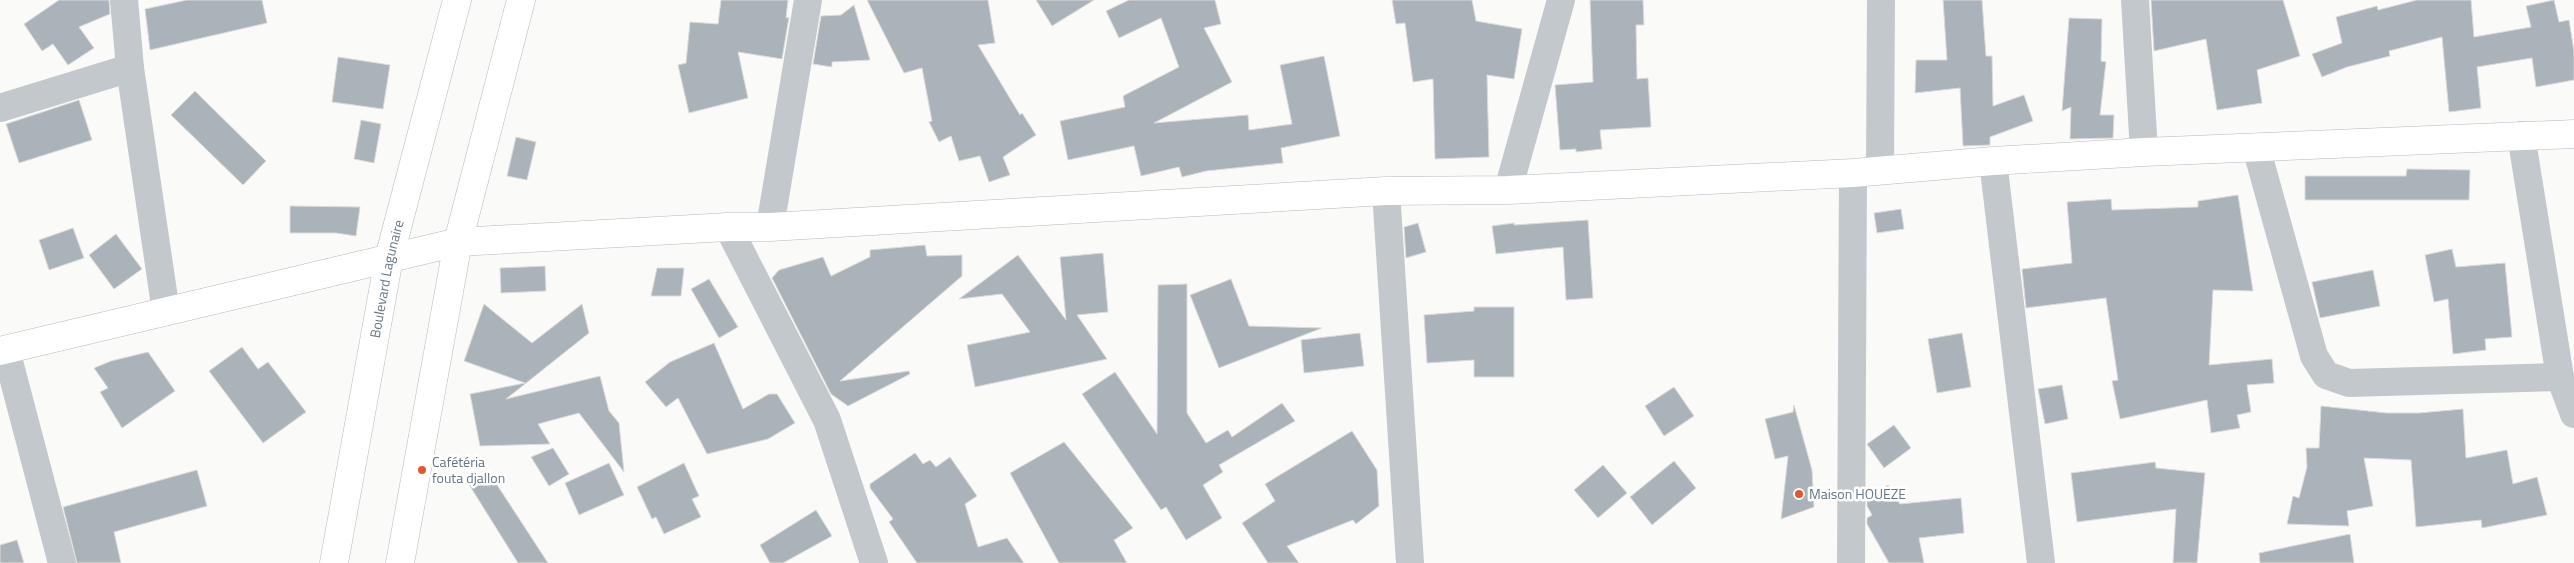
<svg xmlns="http://www.w3.org/2000/svg" width="2574" height="563" viewBox="0 0 2574 563" font-family="'Titillium Web',sans-serif">
  <rect width="100%" height="100%" fill="#fafaf8"/>
  <g fill="#aab3b9" stroke="#dcdcda">
    <path d="M 59,0 L 109,0 L 110,14 L 79,27 L 94,48 L 68,65 L 53,44 L 42,51 L 24,24 Z"/>
    <path d="M 187,0 L 262,0 L 267,23 L 150,50 L 145,9 Z"/>
    <path d="M 721,0 L 788,0 L 786,18 L 789,17 L 782,59 L 738,52 L 748,98 L 689,113 L 678,65 L 686,63 L 690,22 L 718,24 Z"/>
    <path d="M 867,0 L 988,0 L 995,43 L 978,45 L 1020,115 L 1022,113 L 1036,135 L 1003,157 L 1010,175 L 989,182 L 980,156 L 959,161 L 951,136 L 939,142 L 929,122 L 932,121 L 922,68 L 904,73 Z"/>
    <path d="M 1036,0 L 1094,0 L 1052,26 Z"/>
    <path d="M 1129,0 L 1215,0 L 1221,24 L 1204,28 L 1232,82 L 1154,123 L 1248,115 L 1249,130 L 1292,124 L 1280,65 L 1324,56 L 1340,136 L 1281,148 L 1283,163 L 1206,171 L 1182,177 L 1179,167 L 1141,176 L 1134,146 L 1068,160 L 1060,121 L 1125,107 L 1123,96 L 1179,67 L 1161,18 L 1119,38 L 1106,11 Z"/>
    <path d="M 1392,0 L 1472,0 L 1476,21 L 1522,29 L 1514,79 L 1487,75 L 1489,157 L 1435,159 L 1433,79 L 1413,82 L 1405,23 L 1396,24 Z"/>
    <path d="M 1590,0 L 1643,0 L 1644,25 L 1636,25 L 1637,79 L 1648,78 L 1651,127 L 1600,130 L 1602,149 L 1576,152 L 1576,149 L 1560,150 L 1555,85 L 1593,82 Z"/>
    <path d="M 1943,0 L 1982,0 L 1986,56 L 1992,56 L 1993,106 L 2024,95 L 2033,121 L 1990,137 L 1990,145 L 1963,146 L 1960,88 L 1915,93 L 1916,60 L 1947,60 Z"/>
    <path d="M 2151,0 L 2283,0 L 2300,56 L 2257,70 L 2262,103 L 2217,110 L 2206,39 L 2154,51 Z"/>
    <path d="M 2417,0 L 2471,0 L 2474,37 L 2531,27 L 2526,6 L 2554,0 L 2559,22 L 2569,20 L 2574,51 L 2574,80 L 2536,87 L 2532,58 L 2477,67 L 2481,108 L 2449,112 L 2442,37 L 2389,51 L 2390,56 L 2347,67 L 2322,77 L 2312,54 L 2342,43 L 2336,17 L 2377,6 L 2378,10 Z"/>
    <path d="M 854,5 L 870,60 L 832,62 L 832,67 L 813,64 L 821,16 L 841,15 Z"/>
    <path d="M 2069,18 L 2102,19 L 2101,61 L 2106,62 L 2100,115 L 2114,115 L 2113,138 L 2070,139 L 2071,107 L 2062,111 Z"/>
    <path d="M 338,57 L 390,65 L 383,109 L 332,102 Z"/>
    <path d="M 195,91 L 266,161 L 243,185 L 171,115 Z"/>
    <path d="M 79,100 L 92,140 L 19,163 L 6,124 Z"/>
    <path d="M 361,120 L 381,124 L 374,163 L 354,159 Z"/>
    <path d="M 516,137 L 536,142 L 527,180 L 507,176 Z"/>
    <path d="M 2407,169 L 2470,170 L 2469,200 L 2305,200 L 2305,176 L 2406,176 Z"/>
    <path d="M 2238,195 L 2253,291 L 2213,290 L 2209,365 L 2272,359 L 2274,383 L 2247,385 L 2251,412 L 2237,415 L 2240,428 L 2211,433 L 2207,400 L 2120,419 L 2112,381 L 2118,380 L 2106,298 L 2026,308 L 2022,269 L 2072,263 L 2067,202 L 2111,199 L 2112,210 L 2198,207 L 2198,201 Z"/>
    <path d="M 290,206 L 360,207 L 356,236 L 336,233 L 290,233 Z"/>
    <path d="M 1901,209 L 1904,229 L 1877,233 L 1874,213 Z"/>
    <path d="M 1588,220 L 1593,298 L 1566,300 L 1563,247 L 1496,254 L 1492,226 L 1514,223 L 1514,225 Z"/>
    <path d="M 1418,223 L 1426,252 L 1406,258 L 1404,227 Z"/>
    <path d="M 73,228 L 84,258 L 49,270 L 39,240 Z"/>
    <path d="M 116,234 L 142,269 L 114,289 L 89,255 Z"/>
    <path d="M 925,245 L 927,256 L 962,255 L 962,276 L 840,381 L 909,371 L 910,374 L 848,406 L 831,394 L 772,278 L 779,270 L 823,257 L 831,276 L 870,257 L 870,250 Z"/>
    <path d="M 2452,249 L 2456,267 L 2505,263 L 2512,337 L 2485,339 L 2486,350 L 2453,354 L 2448,299 L 2434,302 L 2425,255 Z"/>
    <path d="M 1103,253 L 1108,312 L 1077,315 L 1107,359 L 975,387 L 967,345 L 1030,332 L 1002,294 L 959,299 L 1018,255 L 1066,320 L 1060,257 Z"/>
    <path d="M 545,266 L 546,291 L 501,293 L 500,268 Z"/>
    <path d="M 657,268 L 684,268 L 681,296 L 651,296 Z"/>
    <path d="M 2373,270 L 2380,306 L 2320,318 L 2312,282 Z"/>
    <path d="M 709,279 L 738,327 L 719,338 L 691,289 Z"/>
    <path d="M 1231,279 L 1249,326 L 1322,328 L 1219,368 L 1190,295 Z"/>
    <path d="M 1187,284 L 1187,413 L 1206,443 L 1228,430 L 1232,437 L 1282,403 L 1295,421 L 1219,465 L 1223,472 L 1203,485 L 1222,518 L 1186,540 L 1166,507 L 1161,510 L 1082,394 L 1115,372 L 1157,434 L 1158,285 Z"/>
    <path d="M 484,304 L 532,343 L 582,304 L 589,333 L 506,399 L 600,376 L 609,411 L 619,423 L 624,472 L 579,413 L 538,424 L 550,444 L 480,446 L 470,394 L 525,383 L 464,361 Z"/>
    <path d="M 1474,307 L 1514,307 L 1514,377 L 1474,377 L 1474,360 L 1427,363 L 1424,315 L 1474,311 Z"/>
    <path d="M 1360,333 L 1364,366 L 1304,373 L 1301,340 Z"/>
    <path d="M 1962,333 L 1971,387 L 1937,393 L 1928,339 Z"/>
    <path d="M 714,343 L 743,409 L 769,394 L 777,394 L 795,423 L 768,439 L 707,454 L 678,398 L 666,407 L 645,382 L 670,362 Z"/>
    <path d="M 242,347 L 258,369 L 268,362 L 306,412 L 263,443 L 209,371 Z"/>
    <path d="M 148,352 L 175,391 L 122,428 L 100,392 L 108,388 L 94,368 L 111,361 Z"/>
    <path d="M 2062,385 L 2068,419 L 2045,424 L 2038,389 Z"/>
    <path d="M 1674,387 L 1694,416 L 1664,436 L 1645,406 Z"/>
    <path d="M 1794,405 L 1812,470 L 1814,507 L 1781,519 L 1788,456 L 1775,459 L 1765,419 L 1793,412 Z"/>
    <path d="M 2321,406 L 2387,413 L 2419,413 L 2463,409 L 2466,458 L 2507,450 L 2513,484 L 2537,477 L 2547,515 L 2482,528 L 2481,520 L 2416,527 L 2411,460 L 2364,458 L 2373,506 L 2347,511 L 2349,526 L 2287,524 L 2293,496 L 2299,498 L 2307,467 L 2306,448 L 2319,448 Z"/>
    <path d="M 1894,425 L 1911,448 L 1884,468 L 1867,444 Z"/>
    <path d="M 1352,431 L 1377,470 L 1379,506 L 1356,524 L 1353,520 L 1287,546 L 1299,563 L 1268,563 L 1242,523 L 1275,501 L 1265,484 Z"/>
    <path d="M 1064,442 L 1133,528 L 1114,540 L 1127,563 L 1059,563 L 1010,473 Z"/>
    <path d="M 553,448 L 569,474 L 549,486 L 531,457 Z"/>
    <path d="M 915,453 L 923,464 L 930,460 L 936,467 L 950,457 L 977,496 L 965,504 L 978,547 L 1007,538 L 1024,563 L 917,563 L 889,522 L 893,519 L 870,488 L 870,484 Z"/>
    <path d="M 1674,461 L 1696,488 L 1652,525 L 1630,497 Z"/>
    <path d="M 2155,462 L 2156,468 L 2205,473 L 2197,563 L 2173,563 L 2176,509 L 2077,522 L 2071,473 Z"/>
    <path d="M 609,463 L 624,495 L 579,515 L 565,483 Z"/>
    <path d="M 684,463 L 699,496 L 692,499 L 701,517 L 664,534 L 656,517 L 652,519 L 637,487 Z"/>
    <path d="M 1603,465 L 1627,493 L 1598,518 L 1574,490 Z"/>
    <path d="M 197,470 L 207,506 L 114,532 L 121,563 L 77,563 L 63,507 Z"/>
    <path d="M 490,474 L 548,563 L 518,563 L 468,483 Z"/>
    <path d="M 1888,485 L 1900,504 L 1961,498 L 1964,533 L 1919,538 L 1924,563 L 1889,563 L 1867,524 L 1867,518 L 1872,515 L 1867,506 L 1867,498 Z"/>
    <path d="M 816,510 L 832,536 L 783,563 L 770,563 L 760,545 Z"/>
    <path d="M 2350,534 L 2354,563 L 2260,563 L 2259,553 Z"/>
    <path d="M 17,540 L 24,563 L 0,563 L 0,545 Z"/>
  </g>
  <g fill="none" stroke-linecap="round" stroke-linejoin="round">
    <defs>
      <g id="secondary">
        <path d="M 0,351 L 458,242 L 728,227 L 770,227 L 1386,191 L 1508,190 L 1853,173 L 1993,161 L 2144,152 L 2574,134"/>
        <path id="s1" d="M 334,563 L 389,258 L 457,0"/>
        <path d="M 400,563 L 458,242 L 521,0"/>
      </g>
    </defs>
    <use href="#secondary" stroke="#b3babf" stroke-width="29"/>
    <g stroke="#c3c8cc" stroke-width="28">
      <path d="M 124,0 L 130,68 L 166,312"/>
      <path d="M 2135,0 L 2144,152"/>
      <path d="M 0,108 L 130,68"/>
      <path d="M 2521,135 L 2560,377 L 2574,414"/>
      <path d="M 2256,147 L 2314,356 L 2326,375 L 2349,383 L 2560,377"/>
      <path d="M 1993,161 L 2041,563"/>
      <path d="M 1880,170 L 1881,0"/>
      <path d="M 1508,190 L 1561,0"/>
      <path d="M 1386,191 L 1410,563"/>
      <path d="M 728,227 L 827,420 L 874,563"/>
      <path d="M 770,227 L 808,0"/>
      <path d="M 6,350 L 62,563"/>
      <path d="M 1851,563 L 1853,173"/>
    </g>
    <use href="#secondary" stroke="#fff" stroke-width="28"/>
  </g>
  <g fill="#e4572e" stroke="#fff" stroke-width="2">
    <circle cx="422" cy="470" r="5"/>
    <circle cx="1799" cy="494" r="5"/>
  </g>
  <g text-anchor="middle" stroke-width="5" stroke-linejoin="round" paint-order="stroke">
    <g font-size="14" fill="#657683" stroke="#fff">
      <text dy="5" stroke="none"><textPath href="#s1" startOffset="289">Boulevard Lagunaire</textPath></text>
    </g>
    <g font-size="14" fill="#657683" stroke="#fff" text-anchor="start">
      <text x="432" y="467">Cafétéria<tspan x="432" dy="16">fouta djallon</tspan></text>
      <text x="1809" y="499">Maison HOUEZE</text>
    </g>
  </g>
</svg>
